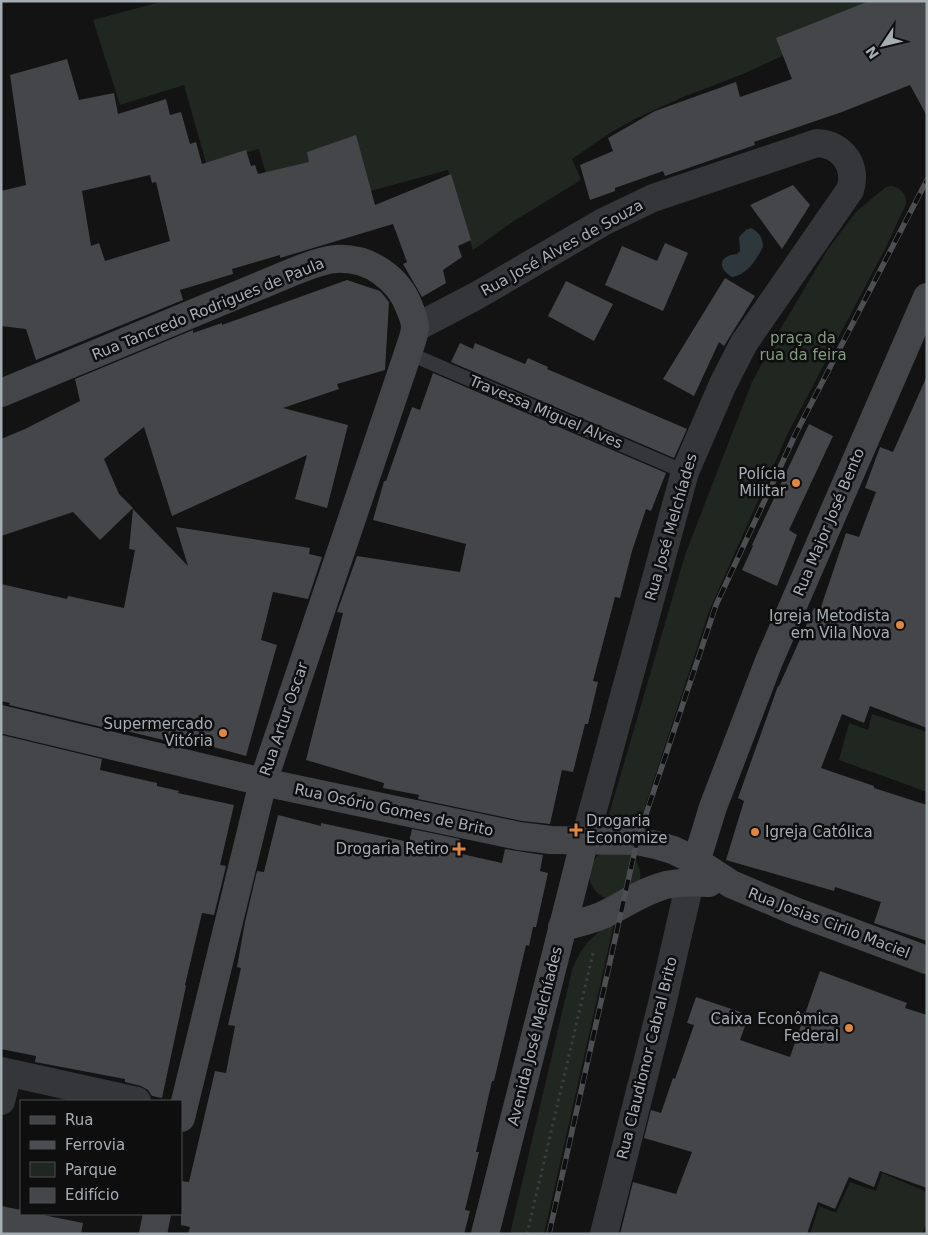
<svg xmlns="http://www.w3.org/2000/svg" width="928" height="1235" viewBox="0 0 928 1235" font-family="'DejaVu Sans',sans-serif">
  <rect width="100%" height="100%" fill="#131314"/>
  <g fill="#202720">
    <path d="M 164,1 L 901,1 L 743,74 L 683,97 L 637,118 L 613,131 L 572,159 L 581,180 L 514,221 L 473,250 L 448,170 L 278,216 L 259,149 L 206,163 L 184,85 L 120,105 L 93,20 Z"/>
    <path d="M 891,186 C 900,187 907,194 906,204 L 885,249 L 788,433 L 709,611 L 641,819 C 633,825 620,826 611,823 L 608,818 L 685,555 L 752,382 L 781,328 L 828,249 L 857,211 L 886,187 Z"/>
    <path d="M 872,714 L 927,732 L 927,792 L 839,760 L 849,723 L 868,730 Z"/>
    <path d="M 604,851 L 628,852 C 637,859 642,870 640,881 L 611,900 C 585,893 582,865 604,851 Z"/>
    <path d="M 615,919 L 544,1234 L 510,1234 L 572,970 C 584,941 592,938 615,919 Z"/>
    <path d="M 882,1173 L 927,1192 L 927,1222 L 922,1234 L 810,1234 L 819,1206 L 836,1213 L 850,1182 L 876,1191 Z"/>
  </g>
  <path fill="#2e383c" d="M 751,228 C 759,232 763,238 763,247 C 756,260 747,275 732,277 C 716,268 720,255 737,254 L 740,251 L 739,237 L 746,230 Z"/>
  <g fill="#454649" fill-rule="evenodd">
    <path d="M 869,1 L 927,1 L 927,116 L 910,85 L 842,112 L 754,142 L 755,145 L 665,176 L 663,171 L 615,188 L 615,191 L 590,200 L 580,165 L 613,151 L 608,138 L 655,111 L 736,82 L 740,97 L 792,79 L 776,38 Z"/>
    <path d="M 67,59 L 79,100 L 114,93 L 118,114 L 166,99 L 170,115 L 181,112 L 190,144 L 196,142 L 202,164 L 246,150 L 251,166 L 255,165 L 258,174 L 309,162 L 307,152 L 356,135 L 375,205 L 451,174 L 471,240 L 458,246 L 462,257 L 443,270 L 446,283 L 422,297 L 403,264 L 407,262 L 393,224 L 280,258 L 280,255 L 232,269 L 233,274 L 180,290 L 183,300 L 36,360 L 26,329 L 1,326 L 1,191 L 26,185 L 10,75 ZM 150,175 L 152,183 L 156,182 L 170,241 L 105,261 L 99,243 L 91,246 L 82,191 Z"/>
    <path d="M 793,185 L 810,205 L 782,249 L 750,205 Z"/>
    <path d="M 665,243 L 688,253 L 663,311 L 605,285 L 622,246 L 657,261 Z"/>
    <path d="M 725,278 L 755,296 L 724,346 L 719,342 L 694,396 L 663,379 Z"/>
    <path d="M 347,280 L 380,291 L 389,302 L 385,370 L 337,384 L 339,389 L 283,408 L 348,425 L 327,508 L 295,499 L 307,455 L 172,516 L 144,427 L 104,459 L 119,494 L 133,508 L 100,540 L 73,512 L 1,536 L 1,439 L 25,429 L 80,401 L 75,379 L 193,330 L 193,333 L 222,323 L 222,325 Z"/>
    <path d="M 566,281 L 613,304 L 594,341 L 548,316 Z"/>
    <path d="M 460,343 L 473,349 L 475,343 L 525,364 L 528,358 L 548,367 L 547,369 L 687,429 L 674,458 L 451,362 Z"/>
    <path d="M 433,373 L 666,473 L 651,511 L 646,509 L 632,551 L 620,598 L 615,597 L 593,681 L 598,682 L 588,724 L 585,724 L 573,772 L 562,770 L 550,824 L 522,821 L 418,799 L 419,795 L 383,788 L 384,783 L 306,760 L 343,613 L 337,612 L 357,556 L 460,572 L 466,544 L 373,520 L 384,481 L 386,481 L 412,407 L 420,410 Z"/>
    <path d="M 927,376 L 927,728 L 870,706 L 864,723 L 842,714 L 821,768 L 874,786 L 874,788 L 927,805 L 927,941 L 874,923 L 881,902 L 835,887 L 834,891 L 726,860 L 744,801 L 738,798 L 778,686 L 779,686 L 814,608 L 820,610 L 846,533 L 859,537 L 876,492 L 865,488 L 880,447 L 893,452 Z"/>
    <path d="M 809,424 L 833,436 L 789,530 L 797,535 L 777,586 L 742,570 L 753,546 L 752,545 Z"/>
    <path d="M 133,509 L 188,566 L 176,527 L 310,548 L 309,554 L 322,557 L 308,599 L 273,592 L 261,640 L 277,645 L 246,756 L 177,737 L 176,743 L 110,727 L 110,729 L 9,705 L 10,703 L 1,701 L 1,584 L 67,599 L 68,596 L 124,608 L 135,550 L 129,549 Z"/>
    <path d="M 2,735 L 102,759 L 100,770 L 157,783 L 157,786 L 179,791 L 178,793 L 234,805 L 220,865 L 226,866 L 214,915 L 202,913 L 185,985 L 186,986 L 162,1098 L 152,1096 L 148,1090 L 141,1086 L 125,1082 L 125,1079 L 35,1062 L 36,1056 L 1,1049 Z"/>
    <path d="M 278,815 L 321,826 L 321,823 L 409,842 L 412,829 L 460,839 L 457,853 L 502,863 L 505,849 L 543,855 L 540,871 L 548,873 L 536,927 L 533,927 L 529,946 L 526,945 L 494,1081 L 492,1081 L 476,1152 L 479,1152 L 465,1210 L 470,1211 L 464,1234 L 188,1234 L 190,1227 L 181,1225 L 181,1181 L 189,1182 L 215,1071 L 226,1073 L 235,1026 L 228,1025 L 241,968 L 237,967 L 245,922 L 257,871 L 264,872 Z"/>
    <path d="M 820,971 L 907,1003 L 905,1008 L 927,1015 L 927,1188 L 880,1171 L 874,1187 L 849,1177 L 835,1209 L 818,1202 L 807,1234 L 620,1234 L 633,1182 L 676,1194 L 692,1152 L 644,1138 L 651,1110 L 661,1113 L 673,1078 L 675,1079 L 694,1025 L 687,1023 L 696,997 L 749,1015 L 740,1040 L 790,1057 Z"/>
    <path d="M 1,1206 L 21,1210 L 21,1214 L 38,1214 L 83,1223 L 81,1234 L 1,1234 Z"/>
  </g>
  <g fill="none" stroke-linecap="round" stroke-linejoin="round">
    <path stroke="#3a3d40" stroke-width="3" stroke-dasharray="2.5 4" stroke-linecap="butt" d="M 527,1234 L 594,949"/>
    <path stroke="#343639" stroke-width="14" d="M 408,353 L 685,472"/>
    <g stroke="#343639" stroke-width="28">
      <path d="M 415,328 L 476,296 L 603,222 L 653,198 L 817,143 C 842,144 858,166 850,190 L 744,343 L 723,384 L 685,472 L 585,839"/>
      <path d="M 1,1071 L 137,1101"/>
      <path d="M 1,1101 L 8,1073"/>
      <path d="M 604,1234 L 662,1004 L 690,882"/>
    </g>
    <g stroke="#434549" stroke-width="28">
      <path d="M 1,393 L 295,271 C 308,266 322,260 336,259 C 369,257 399,278 410,309 C 412,314 415,321 415,327 C 415,335 410,346 408,353 L 263,782 L 181,1118"/>
      <path d="M 1,719 L 263,782 L 519,836 L 551,840 L 637,841 L 656,845 L 673,850 L 696,861 L 731,884 L 797,912 L 927,960"/>
      <path d="M 690,882 L 713,807 L 769,661 L 927,297"/>
      <path d="M 562,927 C 576,924 589,921 603,915 C 624,905 643,891 666,885 C 680,882 695,882 709,883"/>
      <path d="M 153,1234 L 157,1214"/>
      <path d="M 485,1234 L 585,839"/>
    </g>
    <defs>
      <path id="rail" d="M 549,1234 L 637,841 L 716,605 L 796,433 L 927,180"/>
    </defs>
    <use href="#rail" stroke="#4c4e52" stroke-width="5.5"/>
    <use href="#rail" stroke="#0e0e0f" stroke-width="4" stroke-dasharray="11" stroke-linecap="butt"/>
  </g>
  <g fill="#df8640" stroke="#0e0e0f" stroke-width="2">
    <circle cx="796" cy="483" r="5"/>
    <circle cx="900" cy="625" r="5"/>
    <circle cx="223" cy="733" r="5"/>
    <path d="M573.5 822.5h5v5h5v5h-5v5h-5v-5h-5v-5h5z"/>
    <circle cx="755" cy="832" r="5"/>
    <path d="M456.5 841.5h5v5h5v5h-5v5h-5v-5h-5v-5h5z"/>
    <circle cx="849" cy="1028" r="5"/>
  </g>
  <g text-anchor="middle" stroke-width="5" stroke-linejoin="round" paint-order="stroke">
    <g font-size="15" fill="#a6adb3" stroke="#0e0e0f">
      <text transform="translate(562 248) rotate(-29)" y="5">Rua José Alves de Souza</text>
      <text transform="translate(208 309) rotate(-22)" y="5">Rua Tancredo Rodrigues de Paula</text>
      <text transform="translate(546 412) rotate(23)" y="5">Travessa Miguel Alves</text>
      <text transform="translate(829 522) rotate(-67)" y="5">Rua Major José Bento</text>
      <text transform="translate(671 527) rotate(-74)" y="5">Rua José Melchíades</text>
      <text transform="translate(284 719) rotate(-71)" y="5">Rua Artur Oscar</text>
      <text transform="translate(394 810) rotate(12)" y="5">Rua Osório Gomes de Brito</text>
      <text transform="translate(829 923) rotate(21)" y="5">Rua Josias Cirilo Maciel</text>
      <text transform="translate(535 1036) rotate(-76)" y="5">Avenida José Melchíades</text>
      <text transform="translate(647 1058) rotate(-76)" y="5">Rua Claudionor Cabral Brito</text>
    </g>
    <g font-size="15" fill="#839d7f" stroke="#0e0e0f">
      <text x="803" y="343">praça da<tspan x="803" dy="17">rua da feira</tspan></text>
    </g>
    <g font-size="15" fill="#a6adb3" stroke="#0e0e0f" text-anchor="end">
      <text x="786" y="479">Polícia<tspan x="786" dy="17">Militar</tspan></text>
      <text x="890" y="621">Igreja Metodista<tspan x="890" dy="17">em Vila Nova</tspan></text>
      <text x="213" y="729">Supermercado<tspan x="213" dy="17">Vitória</tspan></text>
      <text x="586" y="826" text-anchor="start">Drogaria<tspan x="586" dy="17">Economize</tspan></text>
      <text x="765" y="837" text-anchor="start">Igreja Católica</text>
      <text x="449" y="854">Drogaria Retiro</text>
      <text x="839" y="1024">Caixa Econômica<tspan x="839" dy="17">Federal</tspan></text>
    </g>
  </g>
  <rect width="928" height="1235" fill="none" stroke="#a6adb3" stroke-width="5"/>
  <rect x="20" y="1100" width="162" height="115" fill="#0e0e0f" stroke="#4b4e51"/>
  <rect x="30" y="1116" width="25" height="8" fill="#434549" stroke="#4b4e51"/>
  <text x="65" y="1125" font-size="15" fill="#a6adb3">Rua</text>
  <rect x="30" y="1141" width="25" height="8" fill="#4c4e52" stroke="#4b4e51"/>
  <text x="65" y="1150" font-size="15" fill="#a6adb3">Ferrovia</text>
  <rect x="30" y="1162" width="25" height="15" fill="#202720" stroke="#4b4e51"/>
  <text x="65" y="1175" font-size="15" fill="#a6adb3">Parque</text>
  <rect x="30" y="1188" width="25" height="15" fill="#454649" stroke="#4b4e51"/>
  <text x="65" y="1200" font-size="15" fill="#a6adb3">Edifício</text>
  <g transform="translate(883 45) rotate(235)" stroke="#0e0e0f" stroke-width="4" paint-order="stroke">
  <path d="M0-4L9 19L0 12L-9 19Z" fill="#a6adb3"/>
  <text y="-8" font-size="14" font-weight="bold" text-anchor="middle" fill="#a6adb3">N</text>
  </g>
</svg>
